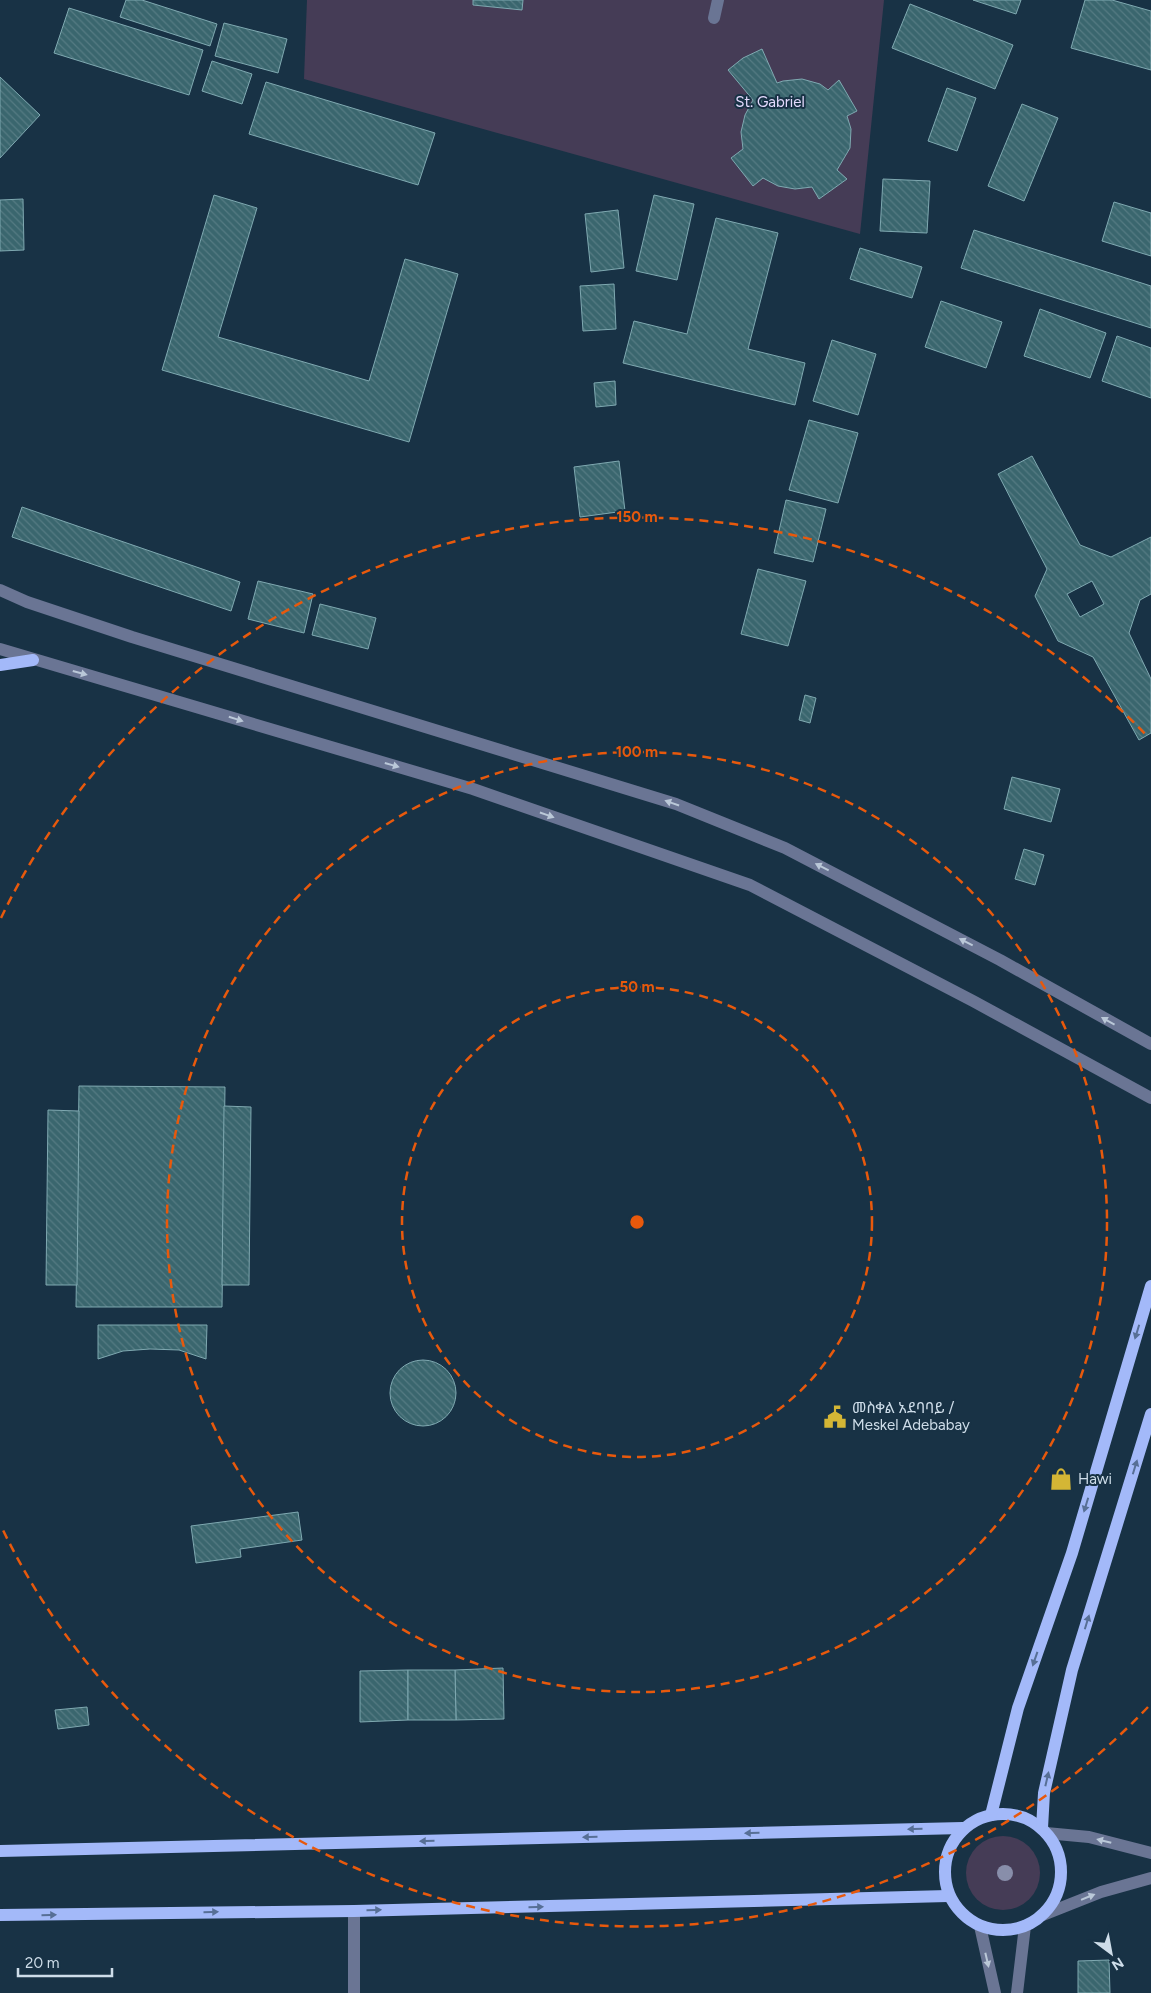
<svg xmlns="http://www.w3.org/2000/svg" width="1151" height="1993" viewBox="0 0 1151 1993" font-family="Figtree,'Noto Sans Ethiopic',sans-serif">
  <defs>
    <pattern id="building-back-hatch" width="6" height="6" patternUnits="userSpaceOnUse" patternTransform="scale(1.25)"><rect width="6" height="6" fill="#3a666e"/><path d="M-1 5l2 2M0 0l6 6M5-1l2 2" fill="none" stroke="#557b83"/></pattern>
  </defs>
  <rect width="100%" height="100%" fill="#183245"/>
  <g fill="#453c56">
    <path d="M 307,0 L 884,0 L 860,234 L 304,79 Z"/>
    <circle cx="1003" cy="1873" r="37"/>
  </g>
  <g fill="url(#building-back-hatch)" stroke="#7fa9b1" fill-rule="evenodd">
    <path d="M 126,0 L 142,0 L 217,24 L 210,46 L 120,17 Z"/>
    <path d="M 473,0 L 523,0 L 522,10 L 473,5 Z"/>
    <path d="M 973,0 L 1021,0 L 1016,14 Z"/>
    <path d="M 1085,0 L 1112,0 L 1151,11 L 1151,70 L 1071,48 Z"/>
    <path d="M 910,4 L 1013,45 L 995,89 L 892,48 Z"/>
    <path d="M 69,8 L 203,50 L 189,95 L 54,53 Z"/>
    <path d="M 224,23 L 287,39 L 278,73 L 215,56 Z"/>
    <path d="M 762,49 L 777,83 L 783,81 L 802,79 L 820,84 L 828,90 L 839,80 L 857,111 L 847,116 L 851,129 L 850,148 L 837,170 L 847,179 L 819,199 L 812,187 L 795,189 L 778,186 L 763,178 L 753,186 L 731,158 L 743,149 L 741,132 L 745,115 L 753,100 L 728,70 L 743,58 Z"/>
    <path d="M 212,61 L 252,74 L 242,104 L 202,91 Z"/>
    <path d="M 0,77 L 40,115 L 0,158 Z"/>
    <path d="M 266,82 L 435,133 L 418,185 L 249,134 Z"/>
    <path d="M 947,88 L 976,98 L 957,151 L 928,141 Z"/>
    <path d="M 1022,104 L 1058,118 L 1024,201 L 988,186 Z"/>
    <path d="M 883,179 L 930,181 L 927,233 L 880,231 Z"/>
    <path d="M 214,195 L 257,208 L 218,337 L 369,381 L 405,259 L 458,274 L 409,442 L 162,370 Z"/>
    <path d="M 654,195 L 694,204 L 677,280 L 636,271 Z"/>
    <path d="M 23,199 L 24,250 L 0,251 L 0,200 Z"/>
    <path d="M 1114,202 L 1151,213 L 1151,256 L 1102,241 Z"/>
    <path d="M 618,210 L 624,268 L 591,272 L 585,214 Z"/>
    <path d="M 716,218 L 778,233 L 748,349 L 805,363 L 795,405 L 623,363 L 634,321 L 687,334 Z"/>
    <path d="M 974,230 L 1151,286 L 1151,328 L 961,268 Z"/>
    <path d="M 860,248 L 922,267 L 912,298 L 850,279 Z"/>
    <path d="M 614,284 L 616,329 L 583,331 L 580,286 Z"/>
    <path d="M 941,301 L 1002,322 L 986,368 L 925,347 Z"/>
    <path d="M 1040,309 L 1106,333 L 1090,378 L 1024,356 Z"/>
    <path d="M 1117,336 L 1151,348 L 1151,398 L 1102,381 Z"/>
    <path d="M 832,340 L 876,354 L 858,415 L 813,401 Z"/>
    <path d="M 615,381 L 616,405 L 596,407 L 594,383 Z"/>
    <path d="M 809,420 L 858,433 L 838,503 L 789,490 Z"/>
    <path d="M 1032,456 L 1080,545 L 1111,557 L 1151,537 L 1151,594 L 1140,600 L 1129,633 L 1151,679 L 1151,733 L 1139,740 L 1093,657 L 1058,641 L 1035,596 L 1047,569 L 998,474 ZM 1092,581 L 1104,604 L 1080,617 L 1067,594 Z"/>
    <path d="M 619,461 L 625,511 L 580,517 L 574,467 Z"/>
    <path d="M 786,500 L 826,509 L 813,562 L 774,553 Z"/>
    <path d="M 22,507 L 240,582 L 231,611 L 12,537 Z"/>
    <path d="M 758,569 L 806,581 L 788,646 L 741,634 Z"/>
    <path d="M 258,581 L 313,594 L 304,633 L 248,619 Z"/>
    <path d="M 320,604 L 376,618 L 368,649 L 312,635 Z"/>
    <path d="M 805,695 L 816,698 L 810,723 L 799,720 Z"/>
    <path d="M 1012,777 L 1060,789 L 1051,822 L 1004,809 Z"/>
    <path d="M 1024,849 L 1044,855 L 1035,885 L 1015,879 Z"/>
    <path d="M 79,1086 L 225,1087 L 222,1307 L 76,1307 Z"/>
    <path d="M 224,1106 L 251,1107 L 249,1285 L 222,1285 Z"/>
    <path d="M 48,1110 L 79,1111 L 77,1285 L 46,1285 Z"/>
    <path d="M 98,1325 L 207,1325 L 206,1359 L 179,1350 L 150,1349 L 123,1351 L 98,1359 Z"/>
    <circle cx="423" cy="1393" r="33"/>
    <path d="M 298,1512 L 302,1540 L 240,1549 L 241,1557 L 196,1563 L 191,1526 Z"/>
    <path d="M 503,1668 L 504,1719 L 456,1720 L 455,1670 Z"/>
    <path d="M 408,1670 L 408,1720 L 360,1722 L 360,1671 Z"/>
    <path d="M 408,1670 L 455,1670 L 456,1720 L 408,1720 Z"/>
    <path d="M 87,1707 L 89,1725 L 58,1729 L 55,1710 Z"/>
    <path d="M 1109,1960 L 1110,1993 L 1078,1993 L 1078,1961 Z"/>
  </g>
  <g fill="none" stroke-linecap="round" stroke-linejoin="round">
    <g stroke="#6a7594" stroke-width="12">
      <path d="M 714,18 L 718,0"/>
      <path d="M 0,590 L 27,602 L 132,637 L 676,804 L 785,848 L 1000,960 L 1151,1044"/>
      <path d="M 0,649 L 473,789 L 750,885 L 973,1001 L 1151,1098"/>
      <path d="M 1046,1833 L 1089,1837 L 1151,1853"/>
      <path d="M 354,1911 L 354,1993"/>
      <path d="M 1043,1915 L 1101,1892 L 1151,1878"/>
      <path d="M 980,1926 L 995,1993"/>
      <path d="M 1017,1993 L 1025,1926"/>
    </g>
    <g stroke="#a3b9f9" stroke-width="12">
      <path d="M 0,665 L 33,660"/>
      <circle cx="1003" cy="1872" r="58"/>
      <path d="M 991,1815 L 1018,1708 L 1072,1553 L 1151,1286"/>
      <path d="M 1042,1828 L 1044,1793 L 1072,1670 L 1151,1414"/>
      <path d="M 0,1851 L 963,1828"/>
      <path d="M 0,1915 L 354,1911 L 948,1896"/>
    </g>
  </g>
  <circle fill="#888eaa" cx="1005" cy="1873" r="8"/>
  <defs><path id="oneway-solid" d="M-6-.8H1V-3.2L6.5 0L1 3.2V.8H-6Z" transform="scale(1.25)"/></defs>
  <g fill="#bac8d8">
    <use href="#oneway-solid" transform="translate(80 673) rotate(15)"/>
    <use href="#oneway-solid" transform="translate(236 719) rotate(17)"/>
    <use href="#oneway-solid" transform="translate(392 765) rotate(16)"/>
    <use href="#oneway-solid" transform="translate(672 803) rotate(-161)"/>
    <use href="#oneway-solid" transform="translate(547 815) rotate(19)"/>
    <use href="#oneway-solid" transform="translate(822 867) rotate(-153)"/>
    <use href="#oneway-solid" transform="translate(966 942) rotate(-153)"/>
    <use href="#oneway-solid" transform="translate(1108 1021) rotate(-151)"/>
    <use href="#oneway-solid" transform="translate(1104 1841) rotate(-166)"/>
    <use href="#oneway-solid" transform="translate(1088 1897) rotate(-22)"/>
    <use href="#oneway-solid" transform="translate(987 1960) rotate(77)"/>
  </g>
  <g fill="#576f96">
    <use href="#oneway-solid" transform="translate(1137 1332) rotate(107)"/>
    <use href="#oneway-solid" transform="translate(1135 1467) rotate(-73)"/>
    <use href="#oneway-solid" transform="translate(1086 1505) rotate(107)"/>
    <use href="#oneway-solid" transform="translate(1087 1622) rotate(-73)"/>
    <use href="#oneway-solid" transform="translate(1035 1659) rotate(109)"/>
    <use href="#oneway-solid" transform="translate(1047 1779) rotate(-77)"/>
    <use href="#oneway-solid" transform="translate(915 1829) rotate(179)"/>
    <use href="#oneway-solid" transform="translate(752 1833) rotate(179)"/>
    <use href="#oneway-solid" transform="translate(590 1837) rotate(179)"/>
    <use href="#oneway-solid" transform="translate(427 1841) rotate(179)"/>
    <use href="#oneway-solid" transform="translate(536 1907) rotate(-1)"/>
    <use href="#oneway-solid" transform="translate(374 1910) rotate(-1)"/>
    <use href="#oneway-solid" transform="translate(211 1912) rotate(-1)"/>
    <use href="#oneway-solid" transform="translate(49 1915) rotate(-1)"/>
  </g>
  <g fill="none" stroke="#e8590c" stroke-width="2.5" stroke-dasharray="9 6">
    <circle cx="637" cy="1222" r="235"/>
    <circle cx="637" cy="1222" r="470"/>
    <path d="M1148 1707A705 705 0 0 1 1 1526M1 918A705 705 0 0 1 1148 737"/>
  </g>
  <defs>
    <symbol id="civic-bare" viewBox="-9 -9 18 18"><path d="M-.6-6.5H3V-4.5H.6V-3L4-1V1h2V6H-6V1h2V-1L-.6-3ZM-1.2 2.5V6h2.4V2.5Z" fill="#d4b635" stroke="#183245" stroke-width="2.5" paint-order="stroke"/></symbol>
    <symbol id="shop-bare" viewBox="-9 -9 18 18"><path d="M-5-2.5h2.3a2.7 3.5 0 0 1 5.4 0H5L5.5 6h-11ZM-1.5-2.5h3a1.5 2.3 0 0 0-3 0Z" fill="#d4b635" stroke="#183245" stroke-width="2.5" paint-order="stroke"/></symbol>
  </defs>
  <g fill-rule="evenodd">
    <use href="#civic-bare" x="819" y="1401" width="32" height="32"/>
    <use href="#shop-bare" x="1045" y="1463" width="32" height="32"/>
  </g>
  <g text-anchor="middle" stroke-width="4" stroke-linejoin="round" paint-order="stroke">
    <g font-size="15" fill="#e4dafd" stroke="#183245">
      <text x="770" y="107">St. Gabriel</text>
    </g>
    <g font-size="15" fill="#cedde9" stroke="#183245" text-anchor="start">
      <text x="852" y="1413">መስቀል አደባባይ /<tspan x="852" dy="17">Meskel Adebabay</tspan></text>
      <text x="1078" y="1484">Hawi</text>
    </g>
  </g>
  <circle cx="637" cy="1222" r="8" fill="#e8590c" stroke="#183245" stroke-width="2.5"/>
  <g font-size="15" text-anchor="middle" font-weight="bold" fill="#e8590c" stroke="#183245" stroke-width="4" stroke-linejoin="round" paint-order="stroke">
    <text x="637" y="522">150 m</text>
    <text x="637" y="757">100 m</text>
    <text x="637" y="992">50 m</text>
  </g>
  <g transform="translate(1111 1953) rotate(148)" stroke="#183245" stroke-width="4" paint-order="stroke">
  <path d="M0-4L9 19L0 12L-9 19Z" fill="#cedde9"/>
  <text y="-8" font-size="14" font-weight="bold" text-anchor="middle" fill="#cedde9">N</text>
  </g>
  <path d="M18 1968v8h94v-8" fill="none" stroke="#cedde9" stroke-width="2.5"/>
  <text x="25" y="1968" font-size="15" fill="#cedde9" stroke="#183245" stroke-width="4" paint-order="stroke">20 m</text>
</svg>
